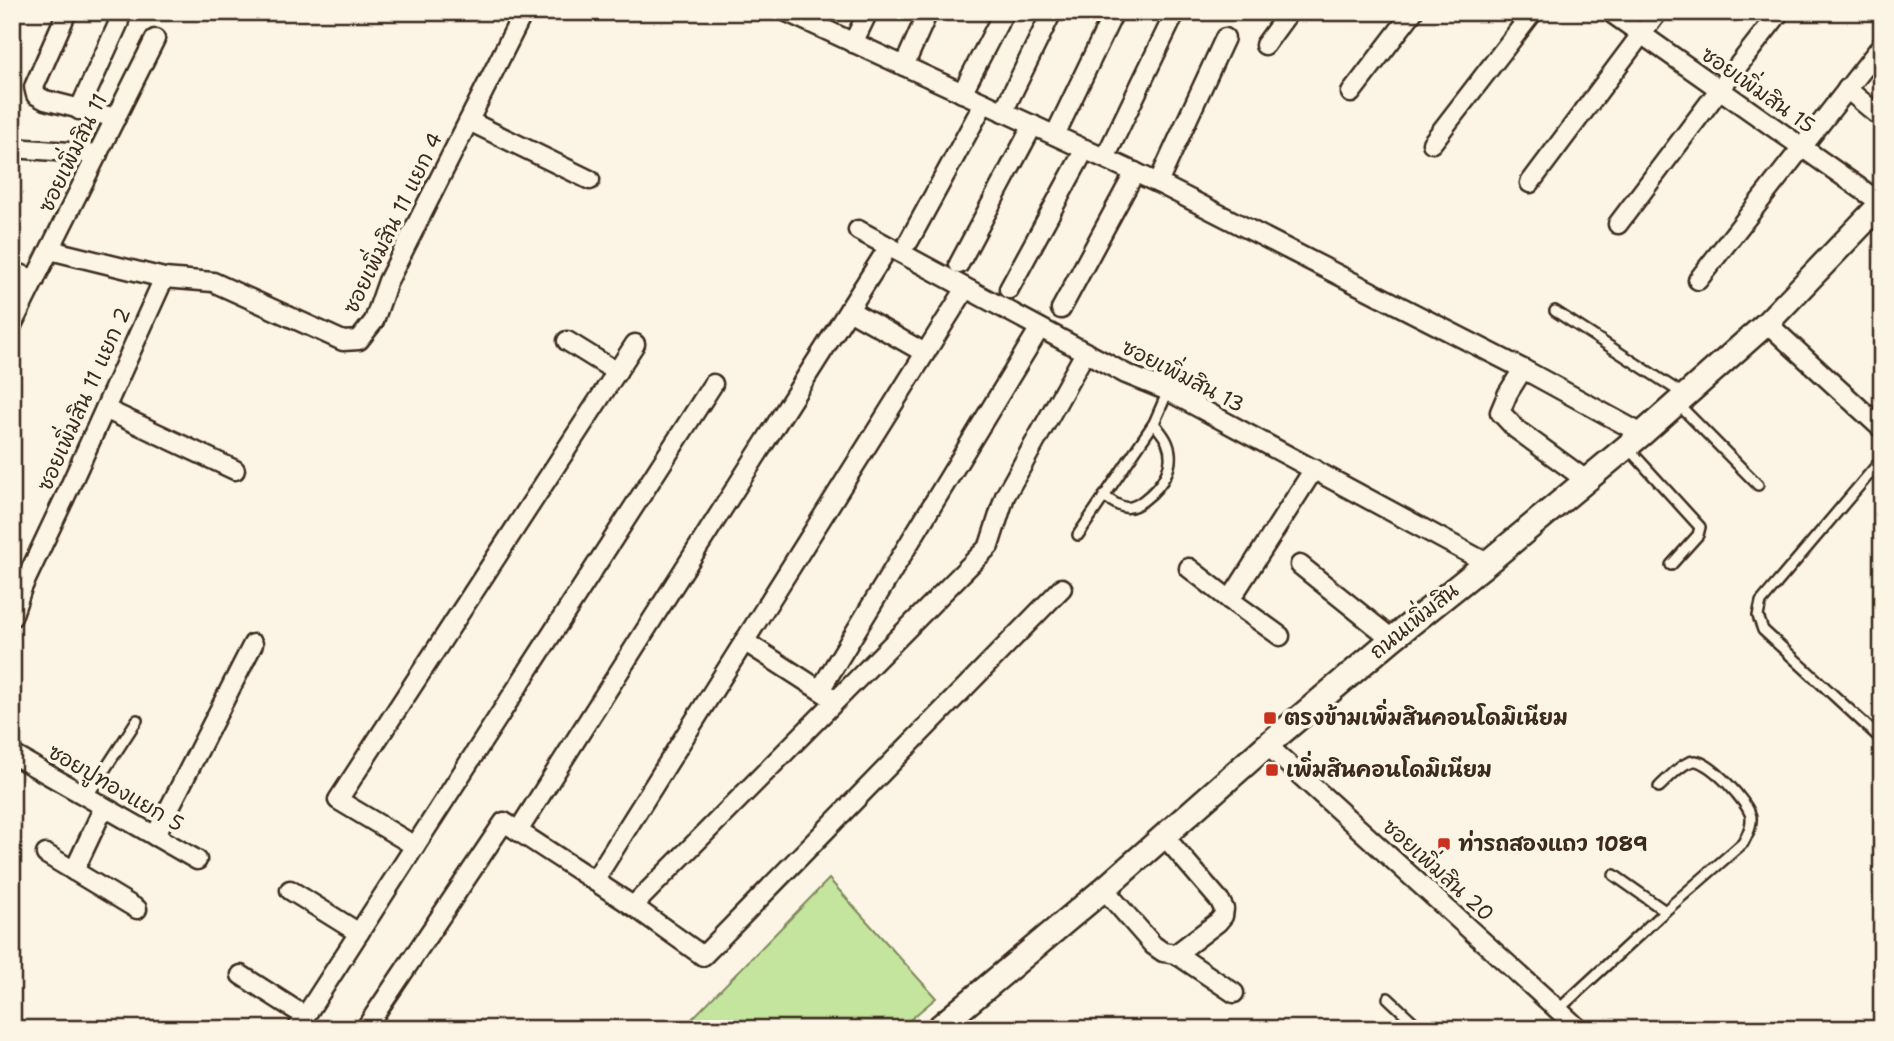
<svg xmlns="http://www.w3.org/2000/svg" width="1894" height="1041" viewBox="0 0 1894 1041" font-family="'Shantell Sans','Playpen Sans Thai',sans-serif">
  <rect width="100%" height="100%" fill="#fcf5e5"/>
  <filter id="ink" filterUnits="userSpaceOnUse"><feTurbulence type="fractalNoise" baseFrequency=".0143" numOctaves="2"/><feDisplacementMap in="SourceGraphic" scale="14" xChannelSelector="R" yChannelSelector="G"/><feConvolveMatrix kernelMatrix="1 2 1 2 8 2 1 2 1" color-interpolation-filters="sRGB"/></filter>
  <g filter="url(#ink)">
    <path fill="#c4e59e" stroke="#80885e" stroke-width="2" d="M 829,879 L 936,998 L 899,1029 L 682,1029 Z"/>
    <g fill="none" stroke-linecap="round" stroke-linejoin="round">
      <defs>
        <g id="service">
          <path d="M 1555,311 L 1683,394"/>
          <path d="M 1678,404 L 1758,485"/>
          <path d="M 1628,448 L 1700,527 L 1698,535 L 1671,565"/>
          <path d="M 1882,459 L 1761,602 L 1758,616 L 1763,630 L 1882,740"/>
          <path d="M 1104,496 C 1110,500 1117,506 1124,507 C 1132,509 1139,504 1144,500 C 1162,486 1177,465 1167,442 C 1164,435 1158,429 1154,423"/>
          <path d="M 1078,535 L 1154,423 L 1168,391"/>
          <path d="M 87,797 L 137,720"/>
          <path d="M 1614,875 L 1665,911"/>
          <path d="M 1388,998 L 1421,1029"/>
          <path d="M 1558,1010 L 1665,911 L 1743,843 C 1747,835 1752,827 1751,817 C 1749,803 1709,760 1694,761 C 1682,762 1668,779 1659,787"/>
        </g>
        <g id="minor">
          <path d="M 67,12 L 34,87 L 36,95 L 45,100 L 116,118"/>
          <path d="M 787,12 L 1158,183 L 1523,369 L 1642,434"/>
          <path d="M 1610,12 L 1881,203"/>
          <path d="M 853,43 L 868,12"/>
          <path d="M 1265,45 L 1289,12"/>
          <path d="M 904,66 L 928,12"/>
          <path d="M 1847,89 L 1877,114"/>
          <path d="M 962,93 L 1004,12"/>
          <path d="M 1351,93 L 1413,12"/>
          <path d="M 79,110 L 119,22"/>
          <path d="M 1003,112 L 1052,12"/>
          <path d="M 469,121 L 590,180"/>
          <path d="M 1055,135 L 1114,12"/>
          <path d="M 1432,143 L 1533,12"/>
          <path d="M 12,148 L 98,154"/>
          <path d="M 1105,158 L 1175,13"/>
          <path d="M 1158,183 L 1225,38"/>
          <path d="M 1530,183 L 1658,12"/>
          <path d="M 1618,224 L 1719,90 L 1780,12"/>
          <path d="M 858,230 L 1126,374 L 1168,391 L 1487,563"/>
          <path d="M 909,241 L 984,103"/>
          <path d="M 50,250 L 164,278 L 213,282 L 343,341 L 359,340 L 374,321 L 388,281 L 519,21"/>
          <path d="M 959,264 L 1033,125"/>
          <path d="M 12,271 L 35,280"/>
          <path d="M 1698,280 L 1882,45"/>
          <path d="M 1009,289 L 1085,149"/>
          <path d="M 1061,309 L 1135,172"/>
          <path d="M 849,310 L 925,353"/>
          <path d="M 1767,323 L 1882,429"/>
          <path d="M 12,325 L 155,39"/>
          <path d="M 567,341 L 617,372"/>
          <path d="M 1523,369 L 1508,393 L 1500,412 L 1516,429 L 1586,480"/>
          <path d="M 105,409 L 235,470"/>
          <path d="M 1300,565 L 1392,639"/>
          <path d="M 1189,568 L 1230,600 L 1314,469"/>
          <path d="M 1230,600 L 1280,636"/>
          <path d="M 12,617 L 22,588 L 66,495 L 164,278"/>
          <path d="M 744,641 L 829,696"/>
          <path d="M 820,690 L 1035,336"/>
          <path d="M 1267,745 L 1579,1029"/>
          <path d="M 12,754 L 197,860"/>
          <path d="M 518,831 L 883,256"/>
          <path d="M 155,836 L 253,644"/>
          <path d="M 415,846 L 338,800 L 635,344"/>
          <path d="M 46,854 L 137,909"/>
          <path d="M 74,871 L 104,807"/>
          <path d="M 594,881 L 961,296"/>
          <path d="M 1104,889 L 1153,945 L 1163,952 L 1176,954 L 1218,922 L 1223,916 L 1224,909 L 1220,901 L 1165,837"/>
          <path d="M 290,890 L 359,933"/>
          <path d="M 633,906 L 703,956 L 1062,588"/>
          <path d="M 1176,954 L 1234,993"/>
          <path d="M 241,975 L 305,1016"/>
          <path d="M 297,1029 L 713,384"/>
          <path d="M 365,1029 L 504,822 L 633,906 L 989,546 L 1005,496 L 1081,360"/>
        </g>
        <path id="tertiary" d="M 937,1029 L 1104,889 L 1267,745 L 1392,639 L 1487,563 L 1642,434 L 1767,323 L 1882,203"/>
      </defs>
      <use href="#service" stroke="#3b2a1e" stroke-width="14"/>
      <use href="#minor" stroke="#3b2a1e" stroke-width="23"/>
      <use href="#tertiary" stroke="#3b2a1e" stroke-width="28"/>
      <use href="#service" stroke="#fcf5e5" stroke-width="9"/>
      <use href="#minor" stroke="#fcf5e5" stroke-width="18"/>
      <use href="#tertiary" stroke="#fcf5e5" stroke-width="23"/>
    </g>
  </g>
  <g fill="#c8321e" stroke="#fcf5e5" stroke-width="2.5">
    <rect x="1263" y="711" width="14" height="14" rx="3.5"/>
    <rect x="1265" y="763" width="14" height="14" rx="3.5"/>
    <rect x="1437" y="837" width="14" height="14" rx="3.5"/>
  </g>
  <g text-anchor="middle" stroke-width="7" stroke-linejoin="round" paint-order="stroke">
    <g font-size="21" fill="#3b2a1e" stroke="#fcf5e5">
      <text transform="translate(1758 90) rotate(35)" y="7">ซอยเพิ่มสิน 15</text>
      <text transform="translate(73 153) rotate(-64)" y="7">ซอยเพิ่มสิน 11</text>
      <text transform="translate(393 223) rotate(-64)" y="7">ซอยเพิ่มสิน 11 แยก 4</text>
      <text transform="translate(1183 376) rotate(27)" y="7">ซอยเพิ่มสิน 13</text>
      <text transform="translate(84 399) rotate(-66)" y="7">ซอยเพิ่มสิน 11 แยก 2</text>
      <text transform="translate(1414 621) rotate(-39)" y="7">ถนนเพิ่มสิน</text>
      <text transform="translate(116 788) rotate(30)" y="7">ซอยปูทองแยก 5</text>
      <text transform="translate(1438 870) rotate(42)" y="7">ซอยเพิ่มสิน 20</text>
    </g>
    <g font-size="21" font-weight="bold" fill="#3b2a1e" stroke="#fcf5e5" text-anchor="start">
      <text x="1284" y="725">ตรงข้ามเพิ่มสินคอนโดมิเนียม</text>
      <text x="1286" y="777">เพิ่มสินคอนโดมิเนียม</text>
      <text x="1458" y="851">ท่ารถสองแถว 1089</text>
    </g>
  </g>
  <rect width="1894" height="1041" fill="none" stroke="#fcf5e5" stroke-width="42"/>
  <rect x="21" y="21" width="1852" height="999" fill="none" stroke="#3b2a1e" stroke-width="2.5" filter="url(#ink)"/>
</svg>
